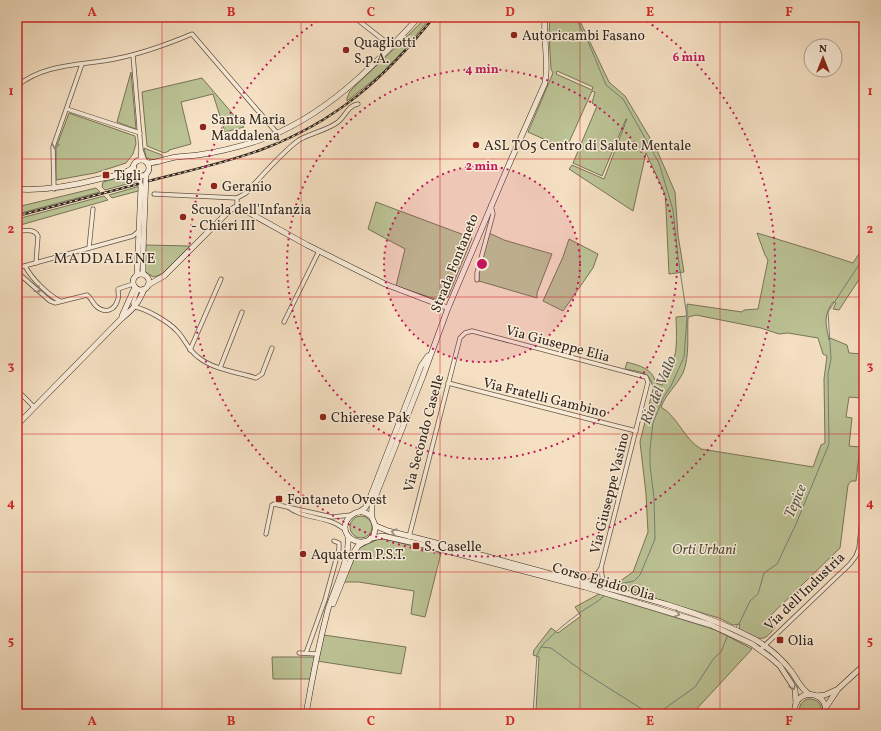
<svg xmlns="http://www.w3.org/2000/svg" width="881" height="731" viewBox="0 0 881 731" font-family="Vollkorn,serif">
  <rect width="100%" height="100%" fill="#f5e0c3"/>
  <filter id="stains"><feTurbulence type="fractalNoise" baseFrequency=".005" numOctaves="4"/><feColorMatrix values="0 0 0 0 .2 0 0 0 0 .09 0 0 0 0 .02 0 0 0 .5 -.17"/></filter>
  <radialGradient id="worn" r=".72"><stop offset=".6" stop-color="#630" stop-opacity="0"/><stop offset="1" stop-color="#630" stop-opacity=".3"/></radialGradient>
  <g fill="#bbc294" stroke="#787458" fill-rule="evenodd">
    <path d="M 427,17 L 431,17 L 405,49 L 381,74 L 347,101 L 347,98 L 350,91 Z"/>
    <path d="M 550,17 L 578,17 L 609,82 L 625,96 L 656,148 L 675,192 L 678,235 L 684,272 L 669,274 L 666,208 L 665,194 L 646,153 L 633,211 L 569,169 L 572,165 L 604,179 L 627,119 L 626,119 L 602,176 L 573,163 L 597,106 L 592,103 L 595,92 L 592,91 L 566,149 L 528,132 L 553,73 L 551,69 L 549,34 ZM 557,71 L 593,87 L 592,90 L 556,74 Z"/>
    <path d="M 131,72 L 136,129 L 117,122 Z"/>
    <path d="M 202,78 L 244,127 L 225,132 L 213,94 L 181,102 L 191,144 L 169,150 L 169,151 L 164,153 L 147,146 L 142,92 Z"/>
    <path d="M 69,113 L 135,136 L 136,144 L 133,154 L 126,163 L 95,173 L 56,180 L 56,148 Z"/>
    <path d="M 144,148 L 162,155 L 164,158 L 151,160 L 146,157 Z"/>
    <path d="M 129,175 L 134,176 L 138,181 L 105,190 L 102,187 L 103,182 Z"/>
    <path d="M 140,186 L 140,190 L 138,191 L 112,198 L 109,195 Z"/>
    <path d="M 96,188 L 100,192 L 17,214 L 17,207 Z"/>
    <path d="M 104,196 L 108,200 L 17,226 L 17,219 Z"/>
    <path d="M 376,202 L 472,238 L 448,297 L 444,300 L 438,300 L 396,286 L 405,249 L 368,229 Z"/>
    <path d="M 489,233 L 504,240 L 552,254 L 537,293 L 537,298 L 479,281 L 479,273 Z"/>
    <path d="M 757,233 L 816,251 L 853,263 L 864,246 L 864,272 L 839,310 L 833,309 L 836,303 L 833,302 C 823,316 826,324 829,340 L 830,338 L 847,345 L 849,353 L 864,354 L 864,386 L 861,398 L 849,397 L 846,417 L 852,418 L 849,446 L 860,447 L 856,481 L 851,481 L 848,485 L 840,548 L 768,618 L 775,628 C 772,631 769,635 766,637 C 758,642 745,632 739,628 L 740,624 L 733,625 L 719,618 L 613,586 L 633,572 L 648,532 L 646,494 L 640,442 L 653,389 C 651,371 639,372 625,369 L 627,362 C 640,366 652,368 656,383 L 662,385 C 678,359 677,347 676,317 L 687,316 L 687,304 L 742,312 L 744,310 L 758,309 L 768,260 L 765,255 ZM 696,315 L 761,328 L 779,334 L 788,333 L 818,338 L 823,354 L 827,356 L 824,379 L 825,443 L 821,445 L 813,467 L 701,449 C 684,439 678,417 661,407 C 666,394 677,385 683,373 C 690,356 687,334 688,317 Z"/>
    <path d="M 569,239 L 598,254 L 593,268 L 563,311 L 543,301 L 563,257 Z"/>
    <path d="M 146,245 L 190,246 L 162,274 L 154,277 L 146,273 L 145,268 Z"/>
    <circle cx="361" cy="527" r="11"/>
    <path d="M 381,538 L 441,553 L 425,617 L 411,614 L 414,591 L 359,582 L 344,582 L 358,550 L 361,547 Z"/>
    <path d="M 599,594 L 716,630 L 752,649 L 692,714 L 537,714 L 536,710 L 539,657 L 533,655 L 534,650 L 551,628 L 558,633 L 581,616 L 575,607 Z"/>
    <path d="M 324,635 L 406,647 L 401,674 L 317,661 Z"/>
    <path d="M 272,657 L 315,657 L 310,679 L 273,679 Z"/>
    <path d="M 807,699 C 817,698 823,704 821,714 L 800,714 C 798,707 801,702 807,699 Z"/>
  </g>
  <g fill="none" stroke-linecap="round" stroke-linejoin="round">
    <g stroke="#728177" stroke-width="1">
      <path d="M 575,17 L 589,44 L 606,85 L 623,99 L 659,163 L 673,210 L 678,257 L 687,317 L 684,357 L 671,386 L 663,398 L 653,423 L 650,449 L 650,465 L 654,498 L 655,539 L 640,575 L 634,581 L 619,584 L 614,587"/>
      <path d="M 736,627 L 740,622 L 750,601 L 758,594 L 764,573 L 777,564 L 796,524 L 829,444 L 828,374 L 831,359 L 828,312 L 864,257"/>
      <path d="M 541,647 C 552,634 567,622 581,612 C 589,606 597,603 604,596"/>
      <path d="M 533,714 L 537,655 L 541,647 L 551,648 L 585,673 L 645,711 L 653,714"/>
      <path d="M 657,714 L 695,687 L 714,658 L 721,652 L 728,635"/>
    </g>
    <defs>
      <g id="street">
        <path d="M 354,17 L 391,46"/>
        <path d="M 133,55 L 141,150 L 145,161"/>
        <path d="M 17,86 C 46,62 84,66 119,58 C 144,53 168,44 192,34 L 277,133"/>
        <path d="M 67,109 L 140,133"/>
        <path d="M 140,160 L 141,151"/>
        <path d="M 54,189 L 53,147 L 82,64"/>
        <path d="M 154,194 L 237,198"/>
        <path d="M 237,206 L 237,198 L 246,193 C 261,177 282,152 299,140 C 311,133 328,130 338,122 C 345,117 348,105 358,104"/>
        <path d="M 17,231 C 24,231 34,228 38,236 L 36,263"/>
        <path d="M 89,248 L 93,209"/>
        <path d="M 25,266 C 32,279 47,294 60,301"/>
        <path d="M 17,268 L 133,236 L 139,231"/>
        <path d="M 17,272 L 50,301 L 55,303 L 87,295 C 92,298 92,303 97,307 C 106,314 115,310 118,299 C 119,296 118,292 118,289 L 133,284"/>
        <path d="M 477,280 L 477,273 L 493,214 L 491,205"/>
        <path d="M 138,289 L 133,303 L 134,307 C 145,308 169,322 177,331 C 185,339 188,350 198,357 C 214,370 237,372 256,378 L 262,374 L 272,348"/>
        <path d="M 284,322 L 319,251"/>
        <path d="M 190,350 L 221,279"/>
        <path d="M 220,368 L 242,312"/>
        <path d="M 448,383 L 636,431"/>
        <path d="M 17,390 L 34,407"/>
        <path d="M 288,507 C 304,520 329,515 345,530"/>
        <path d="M 266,534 L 272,505 L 274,504 L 332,517 L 351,515"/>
        <path d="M 409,537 L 460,338 L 465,333 L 472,331 L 642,376 L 646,377 L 648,382 L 601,568 L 593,580 L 586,582"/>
        <path d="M 601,569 L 603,582 L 608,588"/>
        <path d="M 761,649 L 850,564 L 856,556 L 859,548 L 864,498"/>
        <path d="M 299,653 L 317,654"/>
        <path d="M 306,653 L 325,600 L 339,549 L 339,543 L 334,541"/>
      </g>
      <g id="secondary">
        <circle cx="141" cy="168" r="8"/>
        <path d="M 148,163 C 158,163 167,158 177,157 C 184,156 191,156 198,155 C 218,152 238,147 257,141 C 323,119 373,67 419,17"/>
        <path d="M 17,189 C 45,191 72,186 99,179 C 112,176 124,175 134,167"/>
        <path d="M 143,274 L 143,252 L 146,175"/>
        <circle cx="141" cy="282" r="8"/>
        <path d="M 137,275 L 141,187 L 138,175"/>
        <path d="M 148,285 L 164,276 L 229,211 L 237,206 L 307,245 L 385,284 L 448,308"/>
        <path d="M 122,316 L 135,287"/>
        <path d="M 17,425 L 121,319 C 133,309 139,303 144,289"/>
        <path d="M 359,512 L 365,508 L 368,503 L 421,366 L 428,356"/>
        <path d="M 372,517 C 367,513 362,510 355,513 C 351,515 348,518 346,522 C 339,542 372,551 375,530 C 376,525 374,522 372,518 C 371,514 372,509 372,505 L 423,376 L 448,308 L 507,169 L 545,83 C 549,61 543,39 545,17"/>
        <path d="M 376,526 L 388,531 C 448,545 508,563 567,578 C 631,594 696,609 754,639 C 768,647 781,658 791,671 C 797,679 800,688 809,694"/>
        <path d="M 371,538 L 383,536 L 428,546 L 585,587 L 711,625 L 752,644 L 771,658 L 780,666 L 795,689 L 796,703"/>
        <path d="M 333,604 L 354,552 L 358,546 L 364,542"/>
        <path d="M 817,696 L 825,695 L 836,690"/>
        <path d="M 826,707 L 838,689 L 864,665"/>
        <path d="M 306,714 C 312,679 319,644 328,609 C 335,587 350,559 348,536"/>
        <path d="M 795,714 C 791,687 830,689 825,714"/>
      </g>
    </defs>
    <use href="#street" stroke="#645546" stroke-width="5"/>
    <use href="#secondary" stroke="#34271d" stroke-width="6"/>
    <use href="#street" stroke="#f8ebd8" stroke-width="3.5"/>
    <use href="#secondary" stroke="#f8ebd8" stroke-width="5"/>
    <defs>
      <g id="rail">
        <path d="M 149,181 C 187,171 226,163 263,149 C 337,121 385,78 434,17"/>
        <path d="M 17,216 L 138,184"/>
      </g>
    </defs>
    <use href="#rail" stroke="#34271d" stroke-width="2.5"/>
    <use href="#rail" stroke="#f8ebd8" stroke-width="1" stroke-dasharray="3" stroke-linecap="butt"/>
  </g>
  <defs><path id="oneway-chevron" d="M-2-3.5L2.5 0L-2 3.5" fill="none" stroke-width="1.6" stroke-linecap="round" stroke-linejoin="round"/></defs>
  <g stroke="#96897a">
    <use href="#oneway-chevron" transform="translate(55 146) rotate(102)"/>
    <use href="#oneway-chevron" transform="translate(38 290) rotate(42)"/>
    <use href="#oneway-chevron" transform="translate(394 532) rotate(-166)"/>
    <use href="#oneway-chevron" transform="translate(677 614) rotate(16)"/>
    <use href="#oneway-chevron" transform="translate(793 687) rotate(66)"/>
  </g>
  <path fill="none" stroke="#d62828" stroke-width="1" stroke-opacity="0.55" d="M 162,17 L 162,714M 301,17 L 301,714M 440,17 L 440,714M 580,17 L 580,714M 720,17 L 720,714M 17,159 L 864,159M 17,297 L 864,297M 17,434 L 864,434M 17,572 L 864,572"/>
  <circle cx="482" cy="264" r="98" fill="#c2185b" fill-opacity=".12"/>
  <g fill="none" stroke="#c2185b" stroke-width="2" stroke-dasharray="2 4">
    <circle cx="482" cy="264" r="98"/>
    <circle cx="482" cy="264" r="195"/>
    <path d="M642 18A293 293 0 1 1 322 18"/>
  </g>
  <g fill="#8f2418" stroke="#f8ebd8" stroke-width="1.5">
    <circle cx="514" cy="35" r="4"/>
    <circle cx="346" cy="50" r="4"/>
    <circle cx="203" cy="127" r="4"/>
    <circle cx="476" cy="145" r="4"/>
    <rect x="102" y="171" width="8" height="8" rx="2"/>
    <circle cx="214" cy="186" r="4"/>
    <circle cx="183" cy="217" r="4"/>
    <circle cx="323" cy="417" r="4"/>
    <rect x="275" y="495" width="8" height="8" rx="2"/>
    <rect x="412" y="542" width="8" height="8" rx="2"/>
    <circle cx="303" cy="554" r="4"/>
    <rect x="776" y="636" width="8" height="8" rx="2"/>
  </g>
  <g text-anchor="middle" stroke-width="3" stroke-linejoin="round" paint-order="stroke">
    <g font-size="14" fill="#34271d" stroke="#f8ebd8" text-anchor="start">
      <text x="522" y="40">Autoricambi Fasano</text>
      <text x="354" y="47">Quagliotti<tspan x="354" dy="16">S.p.A.</tspan></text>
      <text x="211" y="124">Santa Maria<tspan x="211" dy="16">Maddalena</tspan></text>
      <text x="484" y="150">ASL TO5 Centro di Salute Mentale</text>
      <text x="114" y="180">Tigli</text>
      <text x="222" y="191">Geranio</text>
      <text x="191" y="214">Scuola dell'Infanzia<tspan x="191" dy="16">- Chieri III</tspan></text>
      <text x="331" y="422">Chierese Pak</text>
      <text x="287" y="504">Fontaneto Ovest</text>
      <text x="424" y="551">S. Caselle</text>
      <text x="311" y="559">Aquaterm P.S.T.</text>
      <text x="788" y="645">Olia</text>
    </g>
    <g font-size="14" fill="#34271d" stroke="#f8ebd8">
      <text transform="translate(454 263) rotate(-68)" y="5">Strada Fontaneto</text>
      <text transform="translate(558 343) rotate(15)" y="5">Via Giuseppe Elia</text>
      <text transform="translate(545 397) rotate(14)" y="5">Via Fratelli Gambino</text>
      <text transform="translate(423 433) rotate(-75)" y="5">Via Secondo Caselle</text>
      <text transform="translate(609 493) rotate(-76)" y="5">Via Giuseppe Vasino</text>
      <text transform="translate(604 581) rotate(16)" y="5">Corso Egidio Olia</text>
      <text transform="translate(804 591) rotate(-44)" y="5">Via dell'Industria</text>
    </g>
    <g font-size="14" font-style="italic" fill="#564e3b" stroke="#f8ebd8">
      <text x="704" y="554">Orti Urbani</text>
    </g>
    <g font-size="15" letter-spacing="1" fill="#34271d" stroke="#f8ebd8">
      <text x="105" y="263">MADDALENE</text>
    </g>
    <g font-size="15" font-style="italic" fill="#53544a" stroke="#f8ebd8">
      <text transform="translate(658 390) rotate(-68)" y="5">Rio del Vallo</text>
      <text transform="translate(795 501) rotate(-67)" y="5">Tepice</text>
    </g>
  </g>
  <circle cx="482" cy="264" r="6" fill="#c2185b" stroke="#f8ebd8" stroke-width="2"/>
  <g font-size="12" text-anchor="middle" font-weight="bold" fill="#c2185b" stroke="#f8ebd8" stroke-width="3" stroke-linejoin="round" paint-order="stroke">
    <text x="689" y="61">6 min</text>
    <text x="482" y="73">4 min</text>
    <text x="482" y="170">2 min</text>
  </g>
  <rect width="881" height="731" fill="none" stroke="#f5e0c3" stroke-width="44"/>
  <g transform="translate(823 58)"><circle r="19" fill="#f8ebd8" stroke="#aa9d8d"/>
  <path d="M0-3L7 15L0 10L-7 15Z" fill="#8f2418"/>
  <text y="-6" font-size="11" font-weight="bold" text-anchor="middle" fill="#34271d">N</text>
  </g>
  <rect x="22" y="22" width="837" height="687" fill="none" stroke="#d62828" stroke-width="1.5"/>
  <g font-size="13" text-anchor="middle" font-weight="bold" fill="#d62828">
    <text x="92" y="16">A</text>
    <text x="231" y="16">B</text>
    <text x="371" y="16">C</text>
    <text x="510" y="16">D</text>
    <text x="650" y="16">E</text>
    <text x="789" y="16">F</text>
    <text x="11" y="95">1</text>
    <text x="870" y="95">1</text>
    <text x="11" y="233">2</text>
    <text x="870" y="233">2</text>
    <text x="11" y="370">3</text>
    <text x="870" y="370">3</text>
    <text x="11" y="507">4</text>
    <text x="870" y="507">4</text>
    <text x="11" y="645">5</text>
    <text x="870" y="645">5</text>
    <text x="92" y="725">A</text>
    <text x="231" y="725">B</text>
    <text x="371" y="725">C</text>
    <text x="510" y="725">D</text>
    <text x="650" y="725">E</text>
    <text x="789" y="725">F</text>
  </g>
  <rect width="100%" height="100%" filter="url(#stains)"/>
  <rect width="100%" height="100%" fill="url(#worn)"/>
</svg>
